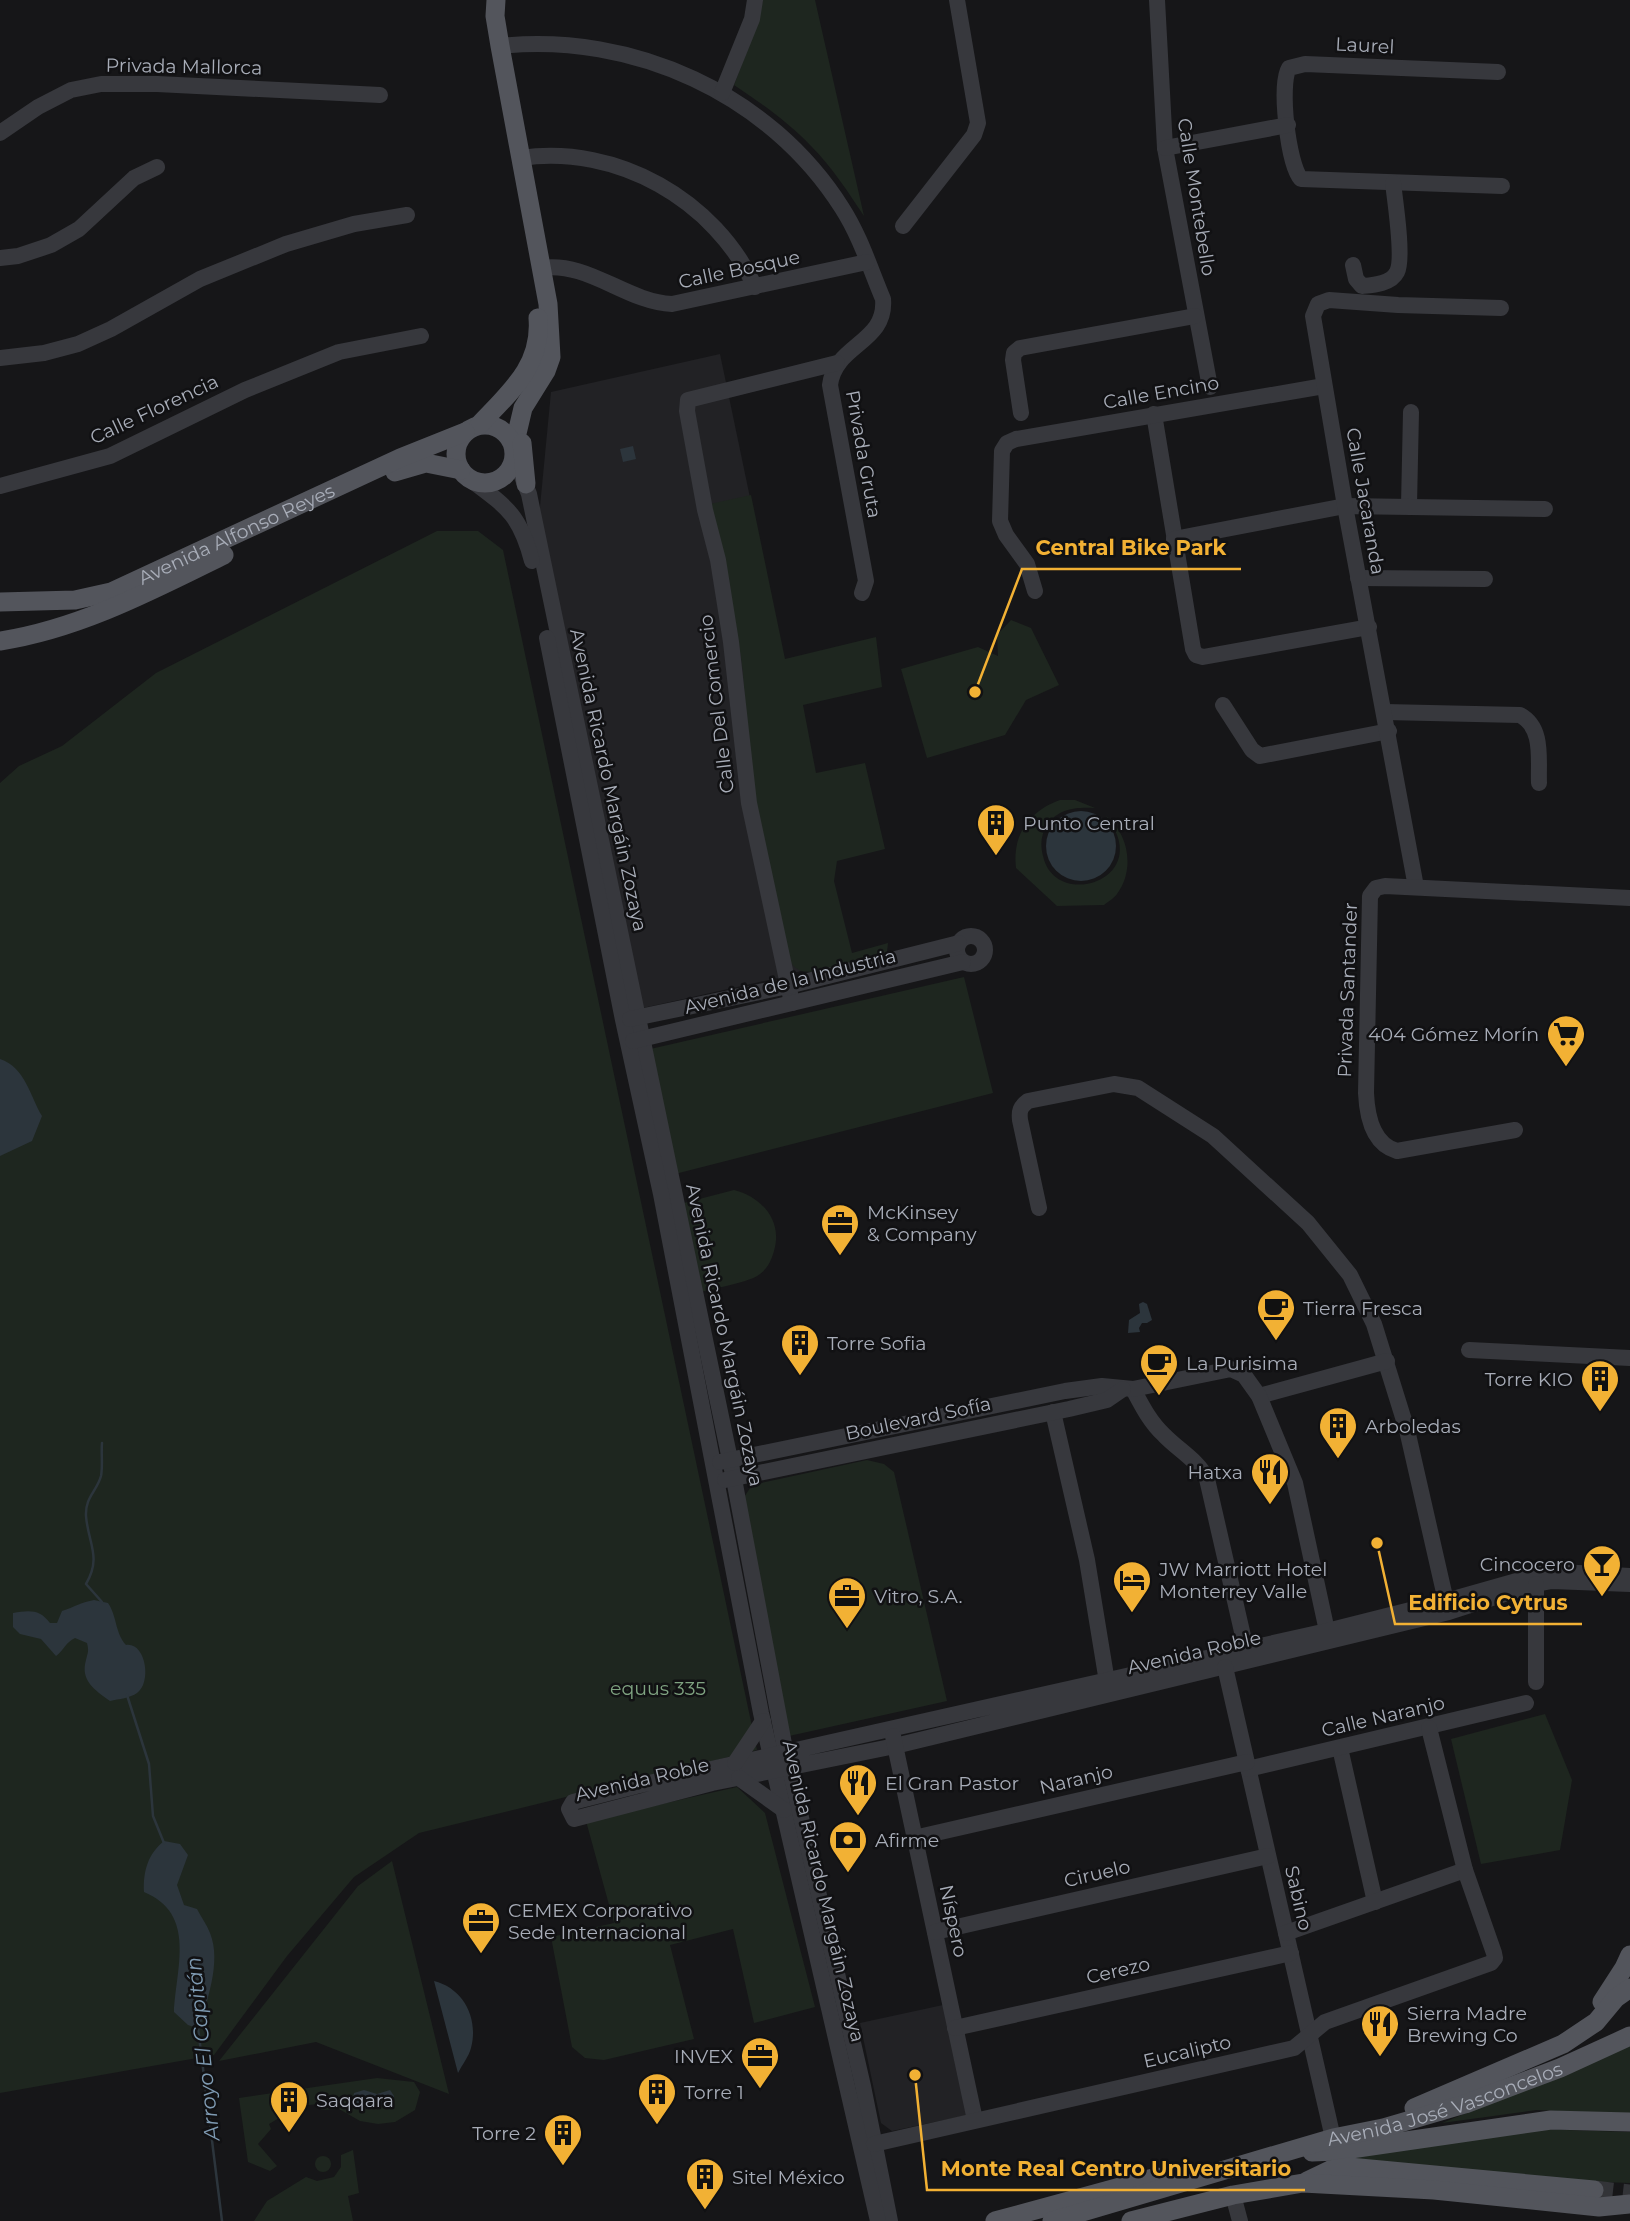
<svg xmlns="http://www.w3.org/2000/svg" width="1630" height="2221" viewBox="0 0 1630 2221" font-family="Montserrat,sans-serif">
  <rect width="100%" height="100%" fill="#161618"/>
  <g fill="#222225">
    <path d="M 720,354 L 846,957 L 778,978 L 643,1008 L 539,517 L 551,392 Z"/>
    <path d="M 943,2005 L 968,2115 L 892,2131 L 881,2123 L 860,2023 Z"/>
  </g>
  <g fill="#1e261f">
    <path d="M 763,0 L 815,0 L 864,216 C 848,192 832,167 811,146 C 789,123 761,103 734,85 L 755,30 Z"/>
    <path d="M 751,495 L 785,659 L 876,637 L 882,687 L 803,705 L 816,773 L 865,763 L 885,849 L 837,861 L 834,881 L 852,953 L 888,943 L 887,952 L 816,972 C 804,972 798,972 791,963 L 763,844 L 749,761 L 743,672 L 737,631 L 710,504 Z"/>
    <path d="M 437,531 L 478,531 L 503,550 L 757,1750 L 419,1833 L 354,1877 L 287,1956 L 214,2055 L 0,2093 L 0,783 L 19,766 L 62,746 L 156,673 Z"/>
    <path d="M 1011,620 L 1031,628 L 1059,685 L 1026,700 L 1005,735 L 927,758 L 901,669 L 978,647 L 998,656 L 997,635 Z"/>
    <path d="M 1060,800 L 1075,800 L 1095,808 C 1076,807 1059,808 1047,825 C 1041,835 1040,844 1043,856 C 1054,906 1136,885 1117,835 C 1115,829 1110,822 1106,816 C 1129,834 1135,870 1117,894 C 1114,898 1108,902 1104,905 L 1057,906 L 1016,868 C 1012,835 1029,811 1060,800 Z"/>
    <path d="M 964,977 L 993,1093 L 675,1174 L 646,1050 Z"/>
    <path d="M 734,1190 C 762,1197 783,1221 774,1251 C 771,1261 768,1268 760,1274 C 751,1282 711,1289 697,1293 L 680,1204 Z"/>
    <path d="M 867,1460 L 884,1464 L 894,1472 L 947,1701 L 789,1736 L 739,1505 L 752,1485 Z"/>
    <path d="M 1545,1714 L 1572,1780 L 1560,1850 L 1481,1864 L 1451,1739 Z"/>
    <path d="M 737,1787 L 765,1813 L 815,2007 L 754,2023 L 733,1929 L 670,1945 L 694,2039 L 604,2060 L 585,2058 L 572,2047 L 551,1937 L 614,1923 L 586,1821 Z"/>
    <path d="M 392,1861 L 449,2094 L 316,2042 L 219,2061 L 358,1886 Z"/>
    <path d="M 1630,2046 L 1630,2114 L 1536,2110 L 1442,2123 Z"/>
    <path d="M 377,2078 L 414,2082 L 420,2092 L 415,2110 L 395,2122 L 378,2124 L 360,2121 L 339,2109 L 321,2110 L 318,2104 L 299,2106 L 295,2101 L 281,2107 L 284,2115 L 269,2124 L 271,2129 L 258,2144 L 277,2166 L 270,2171 L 248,2162 L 239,2098 Z"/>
    <path d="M 1534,2129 L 1630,2132 L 1630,2183 C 1532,2180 1434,2164 1336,2158 Z"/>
    <path d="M 353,2150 L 359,2193 L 348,2196 L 353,2221 L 254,2221 L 267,2201 L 306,2177 L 317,2181 L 334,2177 L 341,2167 L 341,2155 Z"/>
    <circle cx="323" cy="2164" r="8"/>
  </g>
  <g fill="#2c353c">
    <path d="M 633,446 L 636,459 L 623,462 L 620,449 Z"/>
    <circle cx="1081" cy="846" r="35"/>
    <path d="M 0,1059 C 25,1067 30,1096 42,1116 L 32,1141 L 0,1156 Z"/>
    <path d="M 1143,1302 L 1147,1304 L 1152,1320 L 1147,1323 L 1142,1323 L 1139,1328 L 1140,1332 L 1128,1333 L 1129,1320 L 1140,1313 L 1139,1304 Z"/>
    <path d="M 94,1600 L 108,1603 C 117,1616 115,1633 126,1645 C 146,1642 152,1683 137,1693 C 130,1698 119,1699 110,1701 C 95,1690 80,1681 86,1660 C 88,1652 89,1651 87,1643 L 75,1638 C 66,1642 64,1650 56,1656 L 41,1639 L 20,1634 L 13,1627 L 13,1613 C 29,1610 40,1609 50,1623 L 57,1623 L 62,1611 C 74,1607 82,1602 94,1600 Z"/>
    <path d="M 164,1841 L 180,1844 L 188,1855 L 177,1885 L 184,1905 L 197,1909 C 201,1917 207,1925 210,1933 C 222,1963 206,2000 200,2029 L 188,2025 L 174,2012 C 176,1968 197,1914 144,1892 C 143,1871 148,1854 164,1841 Z"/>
    <path d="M 434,1981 C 463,1988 479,2018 471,2048 C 469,2056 462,2065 458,2073 Z"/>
    <path d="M 364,2090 L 377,2094 L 390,2090 L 394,2096 L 393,2103 L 375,2107 L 356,2103 L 353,2097 L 354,2093 Z"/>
  </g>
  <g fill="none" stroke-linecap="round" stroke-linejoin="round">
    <g stroke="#2c353c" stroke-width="2.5">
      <path d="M 102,1443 C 101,1453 103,1466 101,1476 C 97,1491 85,1497 86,1516 C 88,1543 102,1557 86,1584 L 102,1602"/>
      <path d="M 127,1695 L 149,1764 L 153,1816 L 164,1843"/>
      <path d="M 198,2028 L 222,2221"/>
    </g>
    <path stroke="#333438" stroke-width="19" stroke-dasharray="19 10" stroke-linecap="butt" d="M 1594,2190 L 1630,2194"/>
    <g stroke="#37383d" stroke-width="16">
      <path d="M 1157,0 L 1165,148 L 1210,387"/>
      <path d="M 500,46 C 633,32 770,94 842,208 C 860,236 870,268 883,299 C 887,343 835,344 830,385 L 866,581 L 862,593"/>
      <path d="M 1498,72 L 1305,64 L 1289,68 C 1279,85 1288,164 1301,179 L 1502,186"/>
      <path d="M 722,93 L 752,19 L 755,0"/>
      <path d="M 0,133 L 38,107 L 71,90 L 101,84 L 157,84 L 380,95"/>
      <path d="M 1165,148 L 1288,125"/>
      <path d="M 521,158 C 617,144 715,200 755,287"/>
      <path d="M 903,226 L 974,135 L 978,123 L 957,0"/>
      <path d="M 0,258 L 18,256 L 51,245 L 79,229 L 134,178 L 157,167"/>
      <path d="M 1353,265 L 1356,279 L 1362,286 C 1373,285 1391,284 1397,272 C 1404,259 1395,200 1393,183"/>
      <path d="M 541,268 C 589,261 626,302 672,304 L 867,262"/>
      <path d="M 0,358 L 44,353 L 78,344 L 111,329 L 200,279 L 286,244 L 354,224 L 407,215"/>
      <path d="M 1021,413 L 1013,360 L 1014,353 L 1020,348 L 1195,316"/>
      <path d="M 1154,414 L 1193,649 L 1196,655 L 1203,657 L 1369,627"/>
      <path d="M 521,474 L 529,494 L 734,1479 L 784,1744 L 863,2086 L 890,2221"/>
      <path d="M 471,480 C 507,507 520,515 532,561"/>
      <path d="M 0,486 L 110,456 L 245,390 L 339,352 L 421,336"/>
      <path d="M 1409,505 L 1411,412"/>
      <path d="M 1174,539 L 1345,506 L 1545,509"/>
      <path d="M 1358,578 L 1485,579"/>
      <path d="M 1035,591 L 1027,564 L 1006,535 L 1000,521 L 1002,451 L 1007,443 L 1016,439 L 1324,386"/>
      <path d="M 547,638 L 623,1020 L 661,1194 L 761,1713 L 878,2221"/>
      <path d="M 1223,705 L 1252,750 L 1260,756 L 1389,731"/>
      <path d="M 1385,712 L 1520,715 C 1544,728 1538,759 1539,783"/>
      <path d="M 1416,887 L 1345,506 L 1313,316 L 1318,304 L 1329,300 L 1398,305 L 1501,308"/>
      <circle cx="971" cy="950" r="14"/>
      <path d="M 792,1003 L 749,803 L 731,642 L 718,560 L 705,510 L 687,411 L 688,400 L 837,363"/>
      <path d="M 630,1019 L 788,986 L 959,943"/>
      <path d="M 633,1041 L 963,962"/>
      <path d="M 1515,1130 L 1397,1151 C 1372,1144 1367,1116 1366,1093 L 1370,896 L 1376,888 L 1385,886 L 1630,898"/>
      <path d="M 1039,1208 L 1020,1120 C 1019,1111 1020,1107 1028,1101 L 1114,1084 L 1138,1088 L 1213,1136 L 1308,1223 L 1350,1275 L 1374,1324 L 1407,1430 L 1448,1610"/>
      <path d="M 1469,1350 L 1630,1358"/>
      <path d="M 1133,1389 C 1142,1406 1150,1422 1164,1435 C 1177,1449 1199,1461 1207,1479 L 1246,1649"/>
      <path d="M 1259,1396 L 1387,1361"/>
      <path d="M 1053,1412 L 1087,1560 L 1108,1688"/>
      <path d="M 720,1462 L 1065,1391 L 1102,1386 L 1133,1389 L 1231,1369 L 1244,1375 L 1259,1396 L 1295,1483 L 1327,1631"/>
      <path d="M 725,1480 L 1069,1409 L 1107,1400 L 1123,1389"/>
      <path d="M 1630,1576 L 1561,1572 L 1545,1573 L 1446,1601 L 1327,1631 L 640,1785 L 573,1802 L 569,1809 L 574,1819 L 712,1783 L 895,1746 L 1449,1612 L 1536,1584 L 1552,1581 L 1630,1584"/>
      <path d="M 1536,1584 L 1536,1682"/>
      <path d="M 1225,1667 L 1333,2138"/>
      <path d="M 893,1736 L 975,2120"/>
      <path d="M 1340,1748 L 1375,1902"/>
      <path d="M 735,1763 L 763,1721"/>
      <path d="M 1248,1769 L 1526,1703"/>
      <path d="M 739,1778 L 784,1810"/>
      <path d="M 914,1838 L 1247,1762"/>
      <path d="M 935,1932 L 1268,1856"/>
      <path d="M 1286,1933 L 1465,1870"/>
      <path d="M 955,2028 L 1291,1953"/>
      <path d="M 874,2144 L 1294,2048 L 1325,2022 L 1491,1963 L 1495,1958 L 1494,1953 L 1465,1870 L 1429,1728"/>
      <path d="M 1233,2195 L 1240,2221"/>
    </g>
    <g stroke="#53555c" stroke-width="19">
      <path d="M 496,0 L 495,16 L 500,46 L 548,304 L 551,357 L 546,371 L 523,408 L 514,446"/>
      <circle cx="485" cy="454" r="29"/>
      <path d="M 479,425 C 510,392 542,366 538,318"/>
      <path d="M 522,443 L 526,484"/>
      <path d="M 395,472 L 426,463 L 461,470"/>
      <path id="s1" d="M 0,602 L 75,600 L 111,592 L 400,458 L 465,432"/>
      <path d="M 0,641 C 79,629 153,590 224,555"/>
      <path d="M 1602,2002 L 1624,1968 L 1630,1955"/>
      <path d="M 1414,2108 L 1563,2044 L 1596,2022 L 1616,1998 L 1630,1988"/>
      <path d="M 1312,2152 L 1337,2151 L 1551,2120 L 1630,2122"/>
      <path d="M 1307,2181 L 1330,2170 L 1349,2167 L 1594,2190"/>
      <path d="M 995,2221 L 1157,2177"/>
      <path id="s2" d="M 1052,2221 L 1333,2138 L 1383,2128 L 1465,2104 L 1560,2068 L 1630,2036"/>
      <path d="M 1131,2221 L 1233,2195 L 1303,2183 L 1434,2190 L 1599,2207 L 1630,2204"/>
    </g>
  </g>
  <defs>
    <symbol id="building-pin" viewBox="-11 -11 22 30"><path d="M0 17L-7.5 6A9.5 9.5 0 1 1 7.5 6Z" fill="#f2b134" stroke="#111113"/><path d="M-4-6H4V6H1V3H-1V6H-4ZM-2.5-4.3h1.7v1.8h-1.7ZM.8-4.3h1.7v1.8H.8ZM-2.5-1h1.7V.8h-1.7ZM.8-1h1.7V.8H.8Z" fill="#111"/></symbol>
    <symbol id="supermarket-pin" viewBox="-11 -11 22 30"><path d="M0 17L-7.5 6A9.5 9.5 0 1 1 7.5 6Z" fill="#f2b134" stroke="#111113"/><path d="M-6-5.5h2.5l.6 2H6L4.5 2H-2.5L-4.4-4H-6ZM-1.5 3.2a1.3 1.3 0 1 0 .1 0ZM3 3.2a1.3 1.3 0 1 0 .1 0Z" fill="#111"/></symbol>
    <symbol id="office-pin" viewBox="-11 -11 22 30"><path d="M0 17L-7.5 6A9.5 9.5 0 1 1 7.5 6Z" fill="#f2b134" stroke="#111113"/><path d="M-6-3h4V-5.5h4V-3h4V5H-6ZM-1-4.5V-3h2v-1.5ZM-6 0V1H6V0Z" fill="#111"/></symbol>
    <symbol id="cafe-pin" viewBox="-11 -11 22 30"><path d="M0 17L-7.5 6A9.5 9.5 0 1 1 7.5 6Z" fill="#f2b134" stroke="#111113"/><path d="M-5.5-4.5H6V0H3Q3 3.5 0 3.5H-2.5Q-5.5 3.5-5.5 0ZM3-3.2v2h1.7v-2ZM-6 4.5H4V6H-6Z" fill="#111"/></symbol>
    <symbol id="restaurant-pin" viewBox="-11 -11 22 30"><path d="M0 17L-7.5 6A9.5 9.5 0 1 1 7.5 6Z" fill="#f2b134" stroke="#111113"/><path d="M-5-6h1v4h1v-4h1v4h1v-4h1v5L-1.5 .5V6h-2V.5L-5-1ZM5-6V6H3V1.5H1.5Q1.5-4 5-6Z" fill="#111"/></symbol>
    <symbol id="bar-pin" viewBox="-11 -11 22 30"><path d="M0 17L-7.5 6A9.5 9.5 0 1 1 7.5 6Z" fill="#f2b134" stroke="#111113"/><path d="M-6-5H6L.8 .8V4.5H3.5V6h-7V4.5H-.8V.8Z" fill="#111"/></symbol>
    <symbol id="hotel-pin" viewBox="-11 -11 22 30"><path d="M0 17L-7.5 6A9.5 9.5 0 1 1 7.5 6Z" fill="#f2b134" stroke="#111113"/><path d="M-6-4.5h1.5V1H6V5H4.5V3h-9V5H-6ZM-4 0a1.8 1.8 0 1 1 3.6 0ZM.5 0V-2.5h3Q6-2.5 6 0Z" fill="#111"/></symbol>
    <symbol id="bank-pin" viewBox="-11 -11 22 30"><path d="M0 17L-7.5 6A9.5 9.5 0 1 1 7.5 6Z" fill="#f2b134" stroke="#111113"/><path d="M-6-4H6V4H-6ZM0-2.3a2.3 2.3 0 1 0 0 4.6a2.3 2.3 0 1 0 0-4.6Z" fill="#111"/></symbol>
  </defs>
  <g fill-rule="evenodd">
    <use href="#building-pin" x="974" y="801" width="44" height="60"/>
    <use href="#supermarket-pin" x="1544" y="1012" width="44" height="60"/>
    <use href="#office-pin" x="818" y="1201" width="44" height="60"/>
    <use href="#cafe-pin" x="1254" y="1286" width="44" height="60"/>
    <use href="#building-pin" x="778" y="1321" width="44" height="60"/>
    <use href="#cafe-pin" x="1137" y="1341" width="44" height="60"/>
    <use href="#building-pin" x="1578" y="1357" width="44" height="60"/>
    <use href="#building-pin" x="1316" y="1404" width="44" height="60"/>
    <use href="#restaurant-pin" x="1248" y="1450" width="44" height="60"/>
    <use href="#bar-pin" x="1580" y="1542" width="44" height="60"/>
    <use href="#hotel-pin" x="1110" y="1558" width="44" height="60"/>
    <use href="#office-pin" x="825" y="1574" width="44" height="60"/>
    <use href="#restaurant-pin" x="836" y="1761" width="44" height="60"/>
    <use href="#bank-pin" x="826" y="1818" width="44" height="60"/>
    <use href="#office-pin" x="459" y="1899" width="44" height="60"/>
    <use href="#restaurant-pin" x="1358" y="2002" width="44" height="60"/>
    <use href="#office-pin" x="738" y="2034" width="44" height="60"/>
    <use href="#building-pin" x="635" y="2070" width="44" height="60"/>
    <use href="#building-pin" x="267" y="2078" width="44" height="60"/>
    <use href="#building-pin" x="541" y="2111" width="44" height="60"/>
    <use href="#building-pin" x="683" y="2155" width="44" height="60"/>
  </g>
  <g text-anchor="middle" stroke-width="5" stroke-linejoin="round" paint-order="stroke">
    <g font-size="19" fill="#a8adb8" stroke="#111113">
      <text transform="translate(1365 45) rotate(3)" y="7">Laurel</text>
      <text transform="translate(184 66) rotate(1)" y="7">Privada Mallorca</text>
      <text transform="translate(1197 197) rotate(81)" y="7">Calle Montebello</text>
      <text transform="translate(739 269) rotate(-12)" y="7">Calle Bosque</text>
      <text transform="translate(1161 392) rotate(-10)" y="7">Calle Encino</text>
      <text transform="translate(154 409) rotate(-25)" y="7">Calle Florencia</text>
      <text transform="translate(864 454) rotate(80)" y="7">Privada Gruta</text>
      <text transform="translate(1366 501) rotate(80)" y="7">Calle Jacaranda</text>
      <text dy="7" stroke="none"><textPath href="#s1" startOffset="250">Avenida Alfonso Reyes</textPath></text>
      <text transform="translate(716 704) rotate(-97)" y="7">Calle Del Comercio</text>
      <text transform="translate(609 780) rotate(78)" y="7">Avenida Ricardo Margáin Zozaya</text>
      <text transform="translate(790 981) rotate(-14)" y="7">Avenida de la Industria</text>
      <text transform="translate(1347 990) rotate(-88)" y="7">Privada Santander</text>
      <text transform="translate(725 1335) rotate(78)" y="7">Avenida Ricardo Margáin Zozaya</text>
      <text transform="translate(918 1418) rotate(-12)" y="7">Boulevard Sofía</text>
      <text transform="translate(1194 1652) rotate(-13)" y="7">Avenida Roble</text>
      <text transform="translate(1383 1716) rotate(-13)" y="7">Calle Naranjo</text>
      <text transform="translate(642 1779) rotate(-13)" y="7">Avenida Roble</text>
      <text transform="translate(1076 1779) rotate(-13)" y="7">Naranjo</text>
      <text transform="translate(1097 1873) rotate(-13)" y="7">Ciruelo</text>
      <text transform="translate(824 1891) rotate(77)" y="7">Avenida Ricardo Margáin Zozaya</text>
      <text transform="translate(1299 1898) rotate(77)" y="7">Sabino</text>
      <text transform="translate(954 1921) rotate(78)" y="7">Níspero</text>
      <text transform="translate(1118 1970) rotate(-13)" y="7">Cerezo</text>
      <text transform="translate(1187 2051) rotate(-13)" y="7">Eucalipto</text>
      <text dy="7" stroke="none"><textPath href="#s2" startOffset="410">Avenida José Vasconcelos</textPath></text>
    </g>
    <g font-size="19" fill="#a8adb8" stroke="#111113" text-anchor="start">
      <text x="1023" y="830">Punto Central</text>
      <text x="1539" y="1041" text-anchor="end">404 Gómez Morín</text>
      <text x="867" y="1219">McKinsey<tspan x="867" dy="22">&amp; Company</tspan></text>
      <text x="1303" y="1315">Tierra Fresca</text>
      <text x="827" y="1350">Torre Sofia</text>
      <text x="1186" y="1370">La Purisima</text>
      <text x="1573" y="1386" text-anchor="end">Torre KIO</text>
      <text x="1365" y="1433">Arboledas</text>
      <text x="1243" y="1479" text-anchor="end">Hatxa</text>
      <text x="1575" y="1571" text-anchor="end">Cincocero</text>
      <text x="1159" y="1576">JW Marriott Hotel<tspan x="1159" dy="22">Monterrey Valle</tspan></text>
      <text x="874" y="1603">Vitro, S.A.</text>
      <text x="885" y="1790">El Gran Pastor</text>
      <text x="875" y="1847">Afirme</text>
      <text x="508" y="1917">CEMEX Corporativo<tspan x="508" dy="22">Sede Internacional</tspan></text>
      <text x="1407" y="2020">Sierra Madre<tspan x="1407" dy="22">Brewing Co</tspan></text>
      <text x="733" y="2063" text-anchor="end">INVEX</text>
      <text x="684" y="2099">Torre 1</text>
      <text x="316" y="2107">Saqqara</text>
      <text x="536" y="2140" text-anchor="end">Torre 2</text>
      <text x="732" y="2184">Sitel México</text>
    </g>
    <g font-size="19" fill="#7fa381" stroke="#111113">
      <text x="658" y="1695">equus 335</text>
    </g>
    <g font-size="21" font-style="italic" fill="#7f9bb3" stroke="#111113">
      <text transform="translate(203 2049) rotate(-96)" y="7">Arroyo El Capitán</text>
    </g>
  </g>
  <path fill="none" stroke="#f2b134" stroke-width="2.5" d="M975 692L1022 569H1241M1377 1543L1395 1624H1582M915 2075L927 2190H1305"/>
  <g fill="#f2b134" stroke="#111113" stroke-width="2.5">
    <circle cx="975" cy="692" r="7"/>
    <circle cx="1377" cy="1543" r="7"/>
    <circle cx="915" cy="2075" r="7"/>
  </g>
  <g font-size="21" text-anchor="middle" font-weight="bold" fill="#f2b134" stroke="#111113" stroke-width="5" stroke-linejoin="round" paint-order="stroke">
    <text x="1131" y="555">Central Bike Park</text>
    <text x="1488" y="1610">Edificio Cytrus</text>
    <text x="1116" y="2176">Monte Real Centro Universitario</text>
  </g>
</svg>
